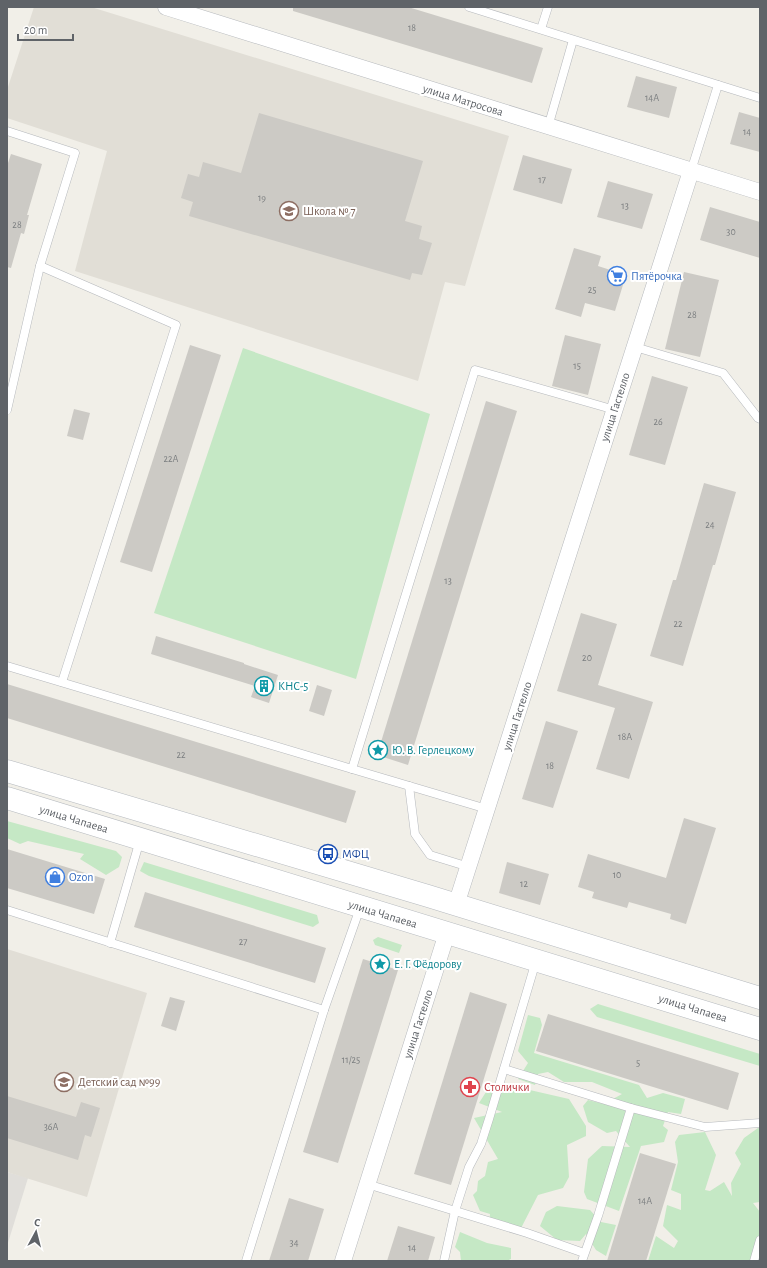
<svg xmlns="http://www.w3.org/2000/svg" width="767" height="1268" viewBox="0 0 767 1268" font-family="'Alegreya Sans',sans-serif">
  <rect width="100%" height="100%" fill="#f1efe8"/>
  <path fill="#e0deda" d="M 7,1172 L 28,1178 L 7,1246 Z"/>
  <g fill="#e1ded6">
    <path d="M 34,7 L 91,7 L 509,136 L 465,286 L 445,282 L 418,381 L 75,271 L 107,151 L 7,118 L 7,90 Z"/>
    <path d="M 7,949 L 147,993 L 87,1197 L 7,1172 Z"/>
  </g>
  <g fill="#c5e8c5">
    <path d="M 243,348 L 430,414 L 356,679 L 154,613 Z"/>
    <path d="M 7,821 L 116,851 L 122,857 L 119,867 L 106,875 L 80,859 L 84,854 L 28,841 L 20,844 L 7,838 Z"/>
    <path d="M 144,862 L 317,915 L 319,923 L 313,927 L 149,876 L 140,871 Z"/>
    <path d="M 378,937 L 402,945 L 399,953 L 375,945 L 373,940 Z"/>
    <path d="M 598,1004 L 760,1054 L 760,1066 L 597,1017 L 590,1009 Z"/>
    <path d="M 528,1015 L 540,1018 L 542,1025 L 534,1053 L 639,1085 L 647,1098 L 663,1093 L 685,1099 L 681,1114 L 668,1112 L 663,1126 L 668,1130 L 664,1142 L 641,1146 L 619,1211 L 587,1199 L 584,1192 L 588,1159 L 602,1146 L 630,1147 L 616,1131 L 607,1133 L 588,1122 L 583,1106 L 588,1100 L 604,1104 L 622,1094 L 592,1082 L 564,1082 L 548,1072 L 538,1074 L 535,1085 L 518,1079 L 528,1063 L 518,1051 Z"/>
    <path d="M 508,1085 L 569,1099 L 586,1126 L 586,1136 L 567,1145 L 569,1177 L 563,1188 L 538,1195 L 518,1234 L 489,1224 L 490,1214 L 480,1211 L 473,1195 L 477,1191 L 478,1181 L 485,1176 L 488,1162 L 498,1159 L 474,1118 L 502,1112 L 479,1103 L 486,1092 Z"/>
    <path d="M 758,1128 L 760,1128 L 760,1202 L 753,1203 L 760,1212 L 760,1261 L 648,1261 L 656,1236 L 674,1248 L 678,1241 L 663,1226 L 667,1205 L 681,1210 L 681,1194 L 671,1190 L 678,1162 L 675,1142 L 679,1135 L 705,1132 L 716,1155 L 705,1190 L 710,1191 L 724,1182 L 732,1196 L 731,1183 L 741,1164 L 735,1153 L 744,1138 Z"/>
    <path d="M 557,1206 L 590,1210 L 601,1222 L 616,1225 L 606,1256 L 596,1250 L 586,1234 L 580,1241 L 557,1240 L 540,1226 L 546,1212 Z"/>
    <path d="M 460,1232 L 487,1243 L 511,1248 L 511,1259 L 506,1261 L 461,1261 L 460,1252 L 455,1247 Z"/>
  </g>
  <g fill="#cccac5">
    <path d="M 293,7 L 408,7 L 543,48 L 532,83 L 293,11 Z"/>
    <path d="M 636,76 L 677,87 L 669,118 L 627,107 Z"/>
    <path d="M 739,112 L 760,118 L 760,152 L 730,144 Z"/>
    <path d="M 259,113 L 423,161 L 405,221 L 422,226 L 419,239 L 432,243 L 422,275 L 412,273 L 410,280 L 189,216 L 193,202 L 181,198 L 188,174 L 199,177 L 203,162 L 241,173 Z"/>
    <path d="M 11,154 L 42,164 L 27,215 L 29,215 L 24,234 L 21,233 L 11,268 L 7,267 L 7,166 Z"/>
    <path d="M 523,155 L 572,169 L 562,204 L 513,190 Z"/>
    <path d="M 608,181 L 653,194 L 642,229 L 597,217 Z"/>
    <path d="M 710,207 L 760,222 L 760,258 L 700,240 Z"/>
    <path d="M 574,248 L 601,256 L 598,266 L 626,275 L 615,311 L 585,303 L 581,317 L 555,309 Z"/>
    <path d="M 684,272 L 719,280 L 700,357 L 665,349 Z"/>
    <path d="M 565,335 L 601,344 L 588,395 L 552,386 Z"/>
    <path d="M 190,345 L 221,355 L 152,572 L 120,562 Z"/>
    <path d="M 652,376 L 688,387 L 665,465 L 629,455 Z"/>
    <path d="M 486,401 L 517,411 L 408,765 L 377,755 Z"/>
    <path d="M 74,409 L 90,413 L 83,440 L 67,436 Z"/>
    <path d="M 704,483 L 736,492 L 715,565 L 713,565 L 683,666 L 650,656 L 673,580 L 676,580 Z"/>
    <path d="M 581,613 L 617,624 L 598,685 L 653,702 L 629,779 L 596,769 L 615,708 L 557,691 Z"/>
    <path d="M 156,636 L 244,663 L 244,664 L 278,675 L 269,703 L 251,697 L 255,686 L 151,654 Z"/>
    <path d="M 7,684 L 356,791 L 346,823 L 7,718 Z"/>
    <path d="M 317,685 L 332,690 L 324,716 L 309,711 Z"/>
    <path d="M 546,721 L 578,731 L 553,808 L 522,799 Z"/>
    <path d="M 684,818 L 716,828 L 686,924 L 670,919 L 671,914 L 629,902 L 627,908 L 592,898 L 594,892 L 578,887 L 588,854 L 666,878 Z"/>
    <path d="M 7,849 L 105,879 L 94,914 L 7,888 Z"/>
    <path d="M 507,862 L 549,874 L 540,905 L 499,893 Z"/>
    <path d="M 145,892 L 326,948 L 315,983 L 134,927 Z"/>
    <path d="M 363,959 L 398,970 L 338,1163 L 303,1152 Z"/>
    <path d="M 470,992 L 507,1004 L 451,1185 L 414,1174 Z"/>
    <path d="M 170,997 L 185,1001 L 176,1031 L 161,1026 Z"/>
    <path d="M 548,1014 L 739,1073 L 728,1110 L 536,1051 Z"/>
    <path d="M 7,1096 L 76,1117 L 81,1102 L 100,1108 L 91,1137 L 85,1135 L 78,1160 L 7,1138 Z"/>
    <path d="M 640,1153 L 676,1164 L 646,1261 L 607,1261 Z"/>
    <path d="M 289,1198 L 324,1209 L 308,1261 L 269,1261 Z"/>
    <path d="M 398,1226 L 435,1237 L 428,1261 L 387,1261 Z"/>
  </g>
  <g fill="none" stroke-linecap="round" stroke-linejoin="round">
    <defs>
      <g id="lane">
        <path d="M 469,7 L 760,98"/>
        <path d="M 541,29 L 548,7"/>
        <path d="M 548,127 L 573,40"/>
        <path d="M 7,131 L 75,153 L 40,266 L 7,410"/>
        <path d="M 691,171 L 718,85"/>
        <path d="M 40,266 L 176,325 L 62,682"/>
        <path d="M 635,347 L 723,373 L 758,418 L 760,419"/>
        <path d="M 7,666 L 352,769 L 475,370 L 615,410"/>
        <path d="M 352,769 L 487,809"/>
        <path d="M 409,786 L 415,834 L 430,855 L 469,867"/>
        <path d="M 7,910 L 324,1010"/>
        <path d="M 110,943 L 140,840"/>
        <path d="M 504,1069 L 631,1108 L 705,1127 L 760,1123"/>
        <path d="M 367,1184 L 527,1233 L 584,1253"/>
        <path d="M 246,1261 L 324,1010 L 360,908"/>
        <path d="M 444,1261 L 455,1211 L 469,1167 L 481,1144 L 489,1119 L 536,961"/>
        <path d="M 582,1261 L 598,1216 L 631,1108"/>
        <path d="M 754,1261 L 760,1240"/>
      </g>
      <g id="street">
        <path d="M 166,7 L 760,192"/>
        <path d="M 456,905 L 691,171"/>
        <path d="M 343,1261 L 447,933"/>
      </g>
      <g id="secondary">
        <path d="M 7,771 L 428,896 L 760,998"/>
        <path d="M 7,798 L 760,1029"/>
      </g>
    </defs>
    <use href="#lane" stroke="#b5b8bc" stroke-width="9"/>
    <use href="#street" stroke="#b5b8bc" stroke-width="17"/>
    <use href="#secondary" stroke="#b6babf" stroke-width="23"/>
    <use href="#lane" stroke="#fff" stroke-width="8"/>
    <use href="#street" stroke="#fff" stroke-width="16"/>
    <use href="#secondary" stroke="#fff" stroke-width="22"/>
  </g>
  <defs>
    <symbol id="school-ring" viewBox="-11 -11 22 22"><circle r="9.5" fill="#fff" stroke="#8d6e63" stroke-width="1.5"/><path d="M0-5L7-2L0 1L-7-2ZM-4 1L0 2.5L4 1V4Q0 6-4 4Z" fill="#8d6e63"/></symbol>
    <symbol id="supermarket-ring" viewBox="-11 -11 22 22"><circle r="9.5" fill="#fff" stroke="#3f7fe0" stroke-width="1.5"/><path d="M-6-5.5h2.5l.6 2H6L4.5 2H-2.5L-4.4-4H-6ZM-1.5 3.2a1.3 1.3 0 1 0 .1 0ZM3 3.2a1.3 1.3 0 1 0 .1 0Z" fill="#3f7fe0"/></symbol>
    <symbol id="building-ring" viewBox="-11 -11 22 22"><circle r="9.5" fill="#fff" stroke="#0f9aa8" stroke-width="1.5"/><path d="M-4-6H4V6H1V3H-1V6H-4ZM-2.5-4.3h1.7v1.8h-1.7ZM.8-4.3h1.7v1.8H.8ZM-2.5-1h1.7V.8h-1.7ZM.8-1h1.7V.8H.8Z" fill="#0f9aa8"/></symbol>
    <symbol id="sight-ring" viewBox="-11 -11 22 22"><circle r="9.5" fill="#fff" stroke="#0f9aa8" stroke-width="1.5"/><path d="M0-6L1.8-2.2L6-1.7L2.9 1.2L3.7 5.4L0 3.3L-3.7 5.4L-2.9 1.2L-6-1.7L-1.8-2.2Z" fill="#0f9aa8"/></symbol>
    <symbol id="bus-ring" viewBox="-11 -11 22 22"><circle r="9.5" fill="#fff" stroke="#1a4fb4" stroke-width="1.5"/><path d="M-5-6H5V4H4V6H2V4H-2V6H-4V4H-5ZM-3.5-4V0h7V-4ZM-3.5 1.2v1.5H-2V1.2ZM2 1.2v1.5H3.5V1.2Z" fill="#1a4fb4"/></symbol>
    <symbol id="shop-ring" viewBox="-11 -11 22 22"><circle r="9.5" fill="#fff" stroke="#3f7fe0" stroke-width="1.5"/><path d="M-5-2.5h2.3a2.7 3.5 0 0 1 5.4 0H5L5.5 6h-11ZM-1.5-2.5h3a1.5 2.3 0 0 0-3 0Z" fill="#3f7fe0"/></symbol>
    <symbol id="pharmacy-ring" viewBox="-11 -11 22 22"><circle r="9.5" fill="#fff" stroke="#e0444e" stroke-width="1.5"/><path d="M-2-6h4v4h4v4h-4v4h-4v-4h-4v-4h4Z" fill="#e0444e"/></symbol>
  </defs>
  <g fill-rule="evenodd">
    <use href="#school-ring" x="278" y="200" width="22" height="22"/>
    <use href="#supermarket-ring" x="606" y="265" width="22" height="22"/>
    <use href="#building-ring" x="253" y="675" width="22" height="22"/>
    <use href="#sight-ring" x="367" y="739" width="22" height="22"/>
    <use href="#bus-ring" x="317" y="843" width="22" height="22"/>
    <use href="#shop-ring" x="44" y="866" width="22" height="22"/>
    <use href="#sight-ring" x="369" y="953" width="22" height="22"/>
    <use href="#school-ring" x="53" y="1071" width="22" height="22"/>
    <use href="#pharmacy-ring" x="459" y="1076" width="22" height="22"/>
  </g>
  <g text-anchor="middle" stroke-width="4" stroke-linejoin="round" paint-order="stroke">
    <g font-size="10" fill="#7a7d7f">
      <text x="412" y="31">18</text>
      <text x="652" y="101">14А</text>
      <text x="747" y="135">14</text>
      <text x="542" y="183">17</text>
      <text x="262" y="201">19</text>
      <text x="625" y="209">13</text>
      <text x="17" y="228">28</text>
      <text x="731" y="235">30</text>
      <text x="592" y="293">25</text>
      <text x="692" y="318">28</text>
      <text x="577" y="369">15</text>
      <text x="658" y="425">26</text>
      <text x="171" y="462">22А</text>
      <text x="710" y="528">24</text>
      <text x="448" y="584">13</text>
      <text x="678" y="627">22</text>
      <text x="587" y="661">20</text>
      <text x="625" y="740">18А</text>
      <text x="181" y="758">22</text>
      <text x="550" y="769">18</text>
      <text x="617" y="878">10</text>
      <text x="524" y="887">12</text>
      <text x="243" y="945">27</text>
      <text x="351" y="1063">11/25</text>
      <text x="638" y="1066">5</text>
      <text x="51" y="1130">36А</text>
      <text x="645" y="1204">14А</text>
      <text x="294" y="1246">34</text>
      <text x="412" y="1251">14</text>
    </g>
    <g font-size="12" fill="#5f6368" stroke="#fff">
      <text transform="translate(463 100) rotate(17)" y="4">улица Матросова</text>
      <text transform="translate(615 407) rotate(-72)" y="4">улица Гастелло</text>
      <text transform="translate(517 716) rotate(-72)" y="4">улица Гастелло</text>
      <text transform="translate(74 819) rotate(17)" y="4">улица Чапаева</text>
      <text transform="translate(383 914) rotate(17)" y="4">улица Чапаева</text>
      <text transform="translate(693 1008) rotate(17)" y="4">улица Чапаева</text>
      <text transform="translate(418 1024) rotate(-72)" y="4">улица Гастелло</text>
    </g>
    <g font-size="12" fill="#785e54" stroke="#fff" text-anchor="start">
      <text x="303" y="215">Школа № 7</text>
      <text x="78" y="1086">Детский сад №99</text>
    </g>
    <g font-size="12" fill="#366cbe" stroke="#fff" text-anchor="start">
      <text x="631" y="280">Пятёрочка</text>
      <text x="69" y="881">Ozon</text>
    </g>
    <g font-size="12" fill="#0d838f" stroke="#fff" text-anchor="start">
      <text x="278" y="690">КНС-5</text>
      <text x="392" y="754">Ю. В. Герлецкому</text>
      <text x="394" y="968">Е. Г. Фёдорову</text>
    </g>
    <g font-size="12" fill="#164399" stroke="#fff" text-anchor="start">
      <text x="342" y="858">МФЦ</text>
    </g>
    <g font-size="12" fill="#be3a42" stroke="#fff" text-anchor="start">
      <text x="484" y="1091">Столички</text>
    </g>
  </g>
  <rect width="767" height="1268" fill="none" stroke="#5f6368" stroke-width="16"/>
  <g transform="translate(36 1232) rotate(7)" stroke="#ffffff" stroke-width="3" paint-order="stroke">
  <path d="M0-3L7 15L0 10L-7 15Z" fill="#5f6368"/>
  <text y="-6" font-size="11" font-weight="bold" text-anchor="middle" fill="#5f6368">С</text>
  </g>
  <path d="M18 34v6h55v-6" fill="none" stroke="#5f6368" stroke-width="2"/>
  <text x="24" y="34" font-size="12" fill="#5f6368" stroke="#ffffff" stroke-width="3" paint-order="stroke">20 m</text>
</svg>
